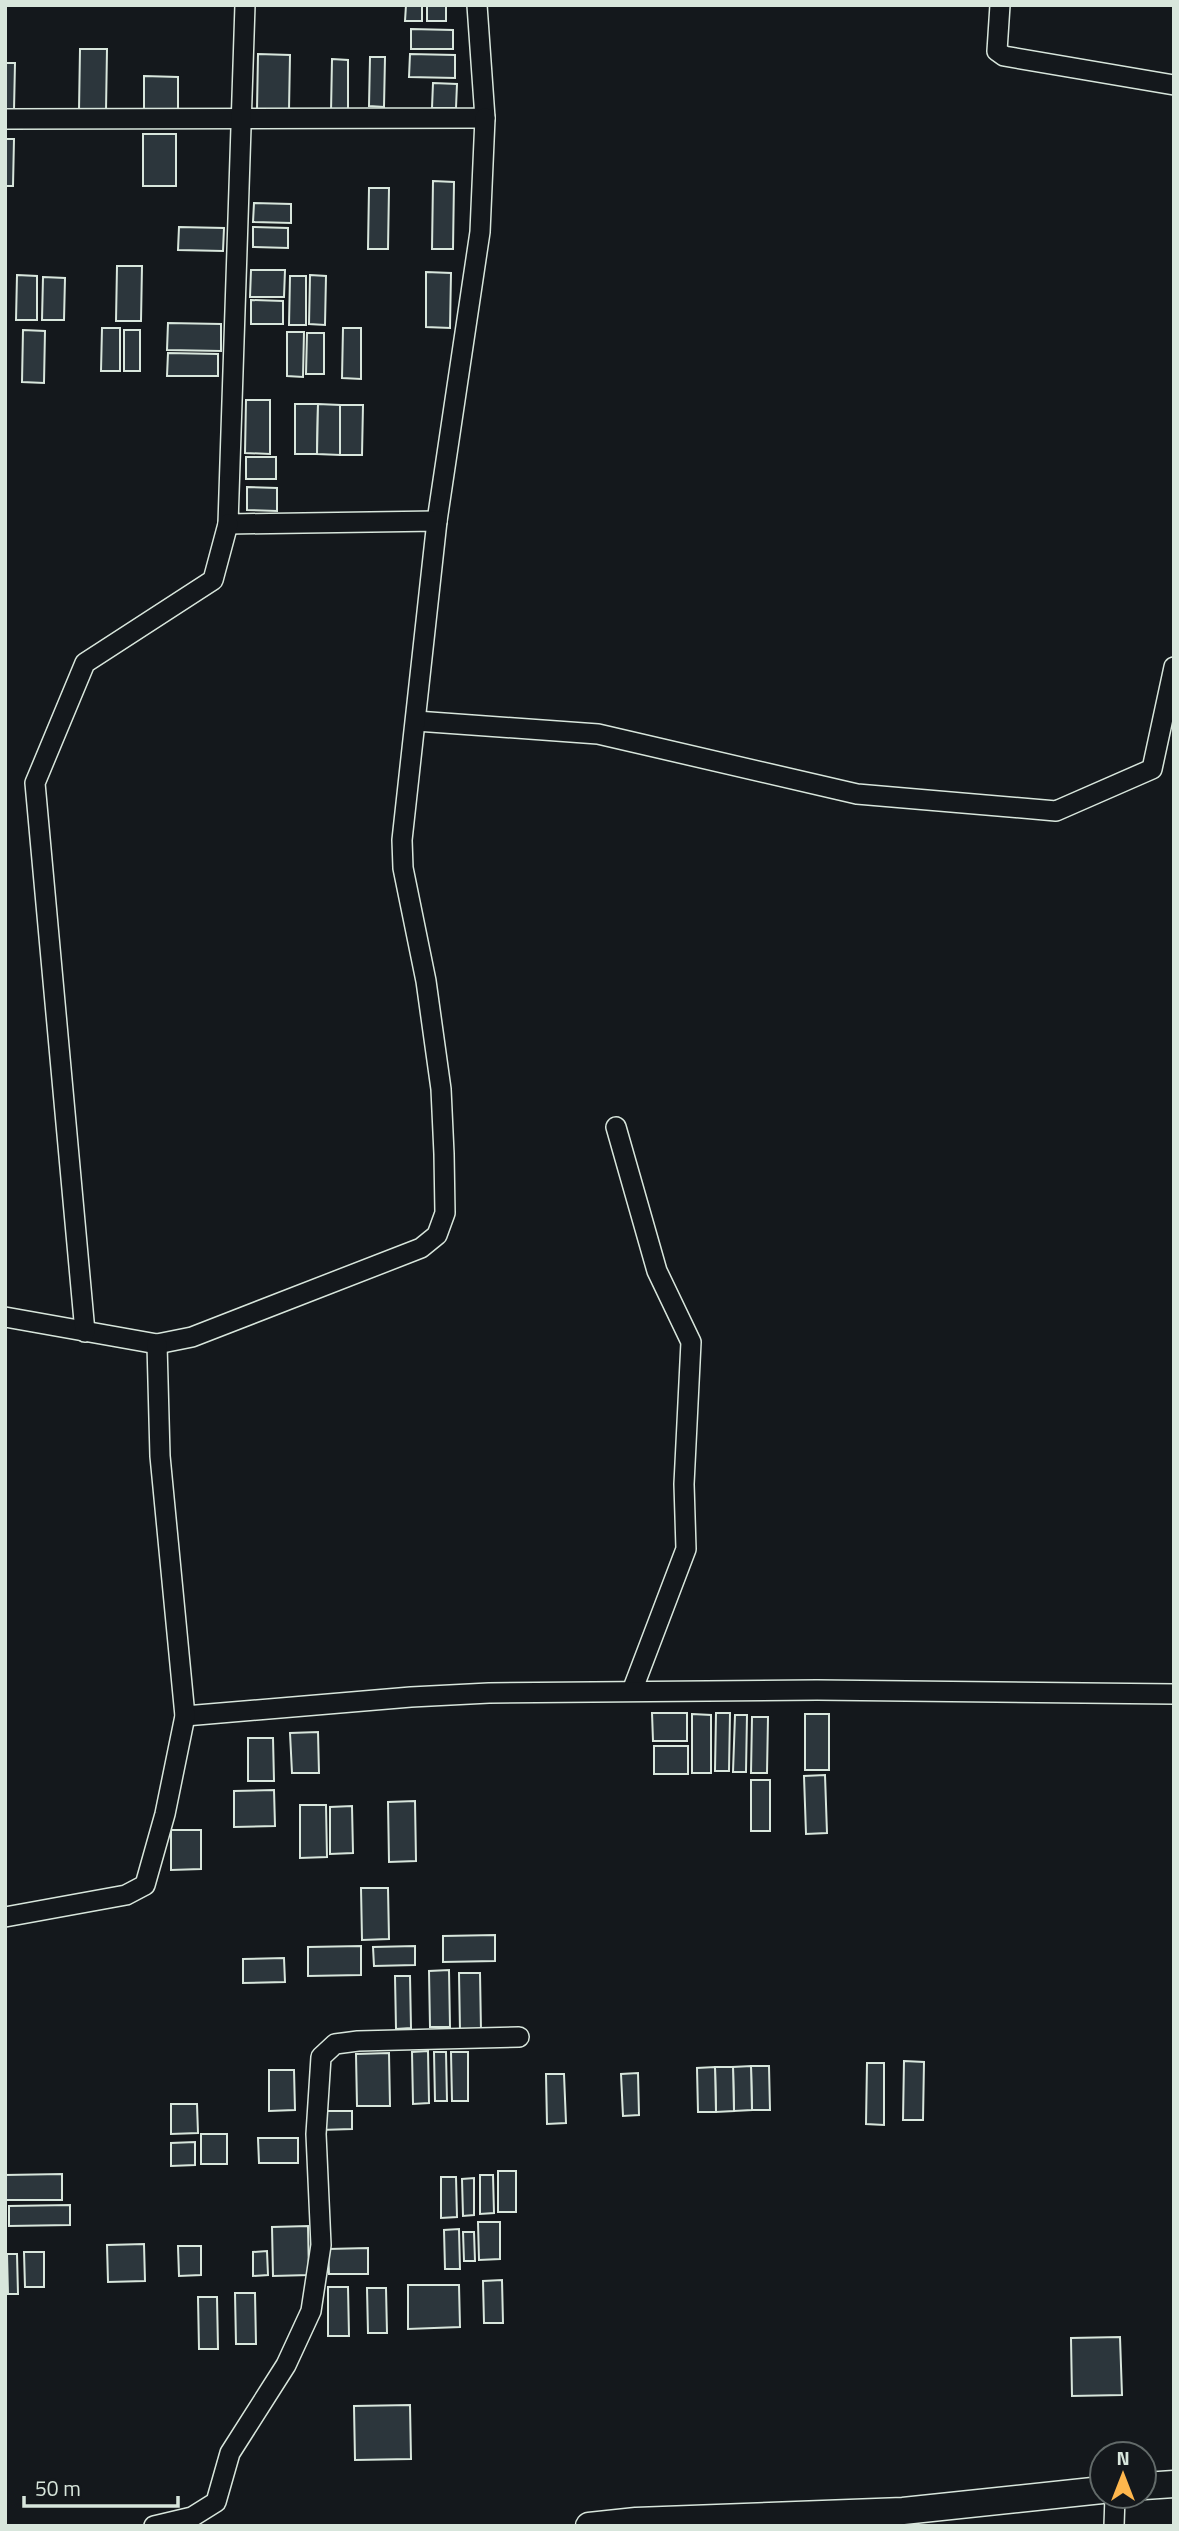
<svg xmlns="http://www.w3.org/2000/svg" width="1179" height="2531" viewBox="0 0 1179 2531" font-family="'Titillium Web',sans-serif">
  <rect width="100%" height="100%" fill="#14181c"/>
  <g fill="#2c363c" stroke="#d8e6dc" stroke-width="2">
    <path d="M 406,5 L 422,5 L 422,21 L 405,21 Z"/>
    <rect x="427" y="5" width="19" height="16"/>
    <path d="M 411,29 L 453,30 L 453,49 L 411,49 Z"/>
    <path d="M 80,49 L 107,49 L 106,111 L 79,111 Z"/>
    <path d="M 258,54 L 290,55 L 289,110 L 257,109 Z"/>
    <path d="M 410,54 L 455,55 L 455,78 L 409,77 Z"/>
    <path d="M 370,57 L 385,57 L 384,107 L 369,106 Z"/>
    <path d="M 332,59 L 348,60 L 348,112 L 331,112 Z"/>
    <path d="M 5,63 L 15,63 L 14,110 L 5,110 Z"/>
    <path d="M 144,76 L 178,77 L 178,110 L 144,109 Z"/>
    <path d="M 433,83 L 457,84 L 456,108 L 432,108 Z"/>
    <rect x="143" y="134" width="33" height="52"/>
    <path d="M 5,139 L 14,139 L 13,186 L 5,186 Z"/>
    <path d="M 433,181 L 454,182 L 453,249 L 432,249 Z"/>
    <path d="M 369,188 L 389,188 L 388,249 L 368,249 Z"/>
    <path d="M 254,203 L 291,204 L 291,223 L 253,222 Z"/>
    <path d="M 179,227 L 224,228 L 223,251 L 178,250 Z"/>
    <path d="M 253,227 L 288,228 L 288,248 L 253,247 Z"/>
    <path d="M 117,266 L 142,266 L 141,321 L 116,321 Z"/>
    <path d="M 251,270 L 285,270 L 284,297 L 250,297 Z"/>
    <path d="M 426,272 L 451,273 L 450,328 L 426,327 Z"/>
    <path d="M 17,275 L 37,276 L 37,320 L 16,320 Z"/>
    <path d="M 310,275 L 326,276 L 325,325 L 309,324 Z"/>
    <path d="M 290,276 L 306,276 L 306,325 L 289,325 Z"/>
    <path d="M 43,277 L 65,278 L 64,320 L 42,320 Z"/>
    <path d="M 251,300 L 283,301 L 283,324 L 251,324 Z"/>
    <path d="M 168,323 L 221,324 L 221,351 L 167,350 Z"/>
    <path d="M 102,328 L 120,328 L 120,371 L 101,371 Z"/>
    <path d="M 343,328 L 361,328 L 361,379 L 342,378 Z"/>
    <path d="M 23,330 L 45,331 L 44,383 L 22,382 Z"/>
    <rect x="124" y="330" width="16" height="41"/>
    <path d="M 287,332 L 304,332 L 303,377 L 287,376 Z"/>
    <path d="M 307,333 L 324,333 L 324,374 L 306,374 Z"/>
    <path d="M 168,353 L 218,354 L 218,376 L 167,376 Z"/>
    <path d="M 246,400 L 270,400 L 270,454 L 245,453 Z"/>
    <path d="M 295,404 L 318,404 L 317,454 L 295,454 Z"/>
    <path d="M 318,404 L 340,405 L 340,455 L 317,454 Z"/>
    <path d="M 340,405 L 363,405 L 362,455 L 340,455 Z"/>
    <rect x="246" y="457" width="30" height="22"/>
    <path d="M 247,487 L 277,488 L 277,511 L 247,510 Z"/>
    <path d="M 652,1713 L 687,1713 L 687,1741 L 653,1741 Z"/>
    <path d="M 716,1713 L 730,1713 L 729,1771 L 715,1771 Z"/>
    <path d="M 692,1714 L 711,1715 L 711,1773 L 692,1773 Z"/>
    <rect x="805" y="1714" width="24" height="56"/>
    <path d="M 735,1715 L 747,1715 L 746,1772 L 733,1772 Z"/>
    <path d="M 752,1717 L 768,1717 L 767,1773 L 751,1773 Z"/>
    <path d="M 318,1732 L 319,1773 L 292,1773 L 290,1733 Z"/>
    <path d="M 248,1738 L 273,1738 L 274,1781 L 248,1781 Z"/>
    <rect x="654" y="1746" width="34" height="28"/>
    <path d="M 825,1775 L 827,1833 L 806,1834 L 804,1776 Z"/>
    <rect x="751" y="1780" width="19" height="51"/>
    <path d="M 274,1790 L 275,1826 L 234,1827 L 234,1791 Z"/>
    <path d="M 415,1801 L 416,1861 L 389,1862 L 388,1802 Z"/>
    <path d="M 300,1805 L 326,1805 L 327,1857 L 300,1858 Z"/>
    <path d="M 352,1806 L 353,1853 L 330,1854 L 330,1807 Z"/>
    <path d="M 171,1830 L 201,1830 L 201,1869 L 171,1870 Z"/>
    <path d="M 361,1888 L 388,1888 L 389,1939 L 362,1940 Z"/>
    <path d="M 495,1935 L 495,1961 L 443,1962 L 443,1936 Z"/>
    <path d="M 361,1946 L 361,1975 L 308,1976 L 308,1947 Z"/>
    <path d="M 415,1946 L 415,1965 L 374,1966 L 373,1947 Z"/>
    <path d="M 284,1958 L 285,1982 L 243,1983 L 243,1959 Z"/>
    <path d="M 449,1970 L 450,2027 L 430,2027 L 429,1971 Z"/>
    <path d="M 459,1973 L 480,1973 L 481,2031 L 460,2031 Z"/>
    <path d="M 395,1976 L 410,1976 L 411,2028 L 396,2029 Z"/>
    <path d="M 428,2051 L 429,2103 L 413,2104 L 412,2052 Z"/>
    <path d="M 434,2052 L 446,2052 L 447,2101 L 435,2101 Z"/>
    <path d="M 451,2052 L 468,2052 L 468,2101 L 452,2101 Z"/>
    <path d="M 389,2053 L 390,2106 L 357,2106 L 356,2054 Z"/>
    <path d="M 904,2061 L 924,2062 L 923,2120 L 903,2120 Z"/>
    <path d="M 867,2063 L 884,2063 L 884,2125 L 866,2124 Z"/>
    <path d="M 751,2066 L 769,2066 L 770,2110 L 752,2110 Z"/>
    <path d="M 751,2066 L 752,2110 L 734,2111 L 733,2067 Z"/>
    <path d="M 715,2067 L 733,2067 L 734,2111 L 716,2112 Z"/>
    <path d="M 715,2067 L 716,2112 L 698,2112 L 697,2068 Z"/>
    <path d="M 269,2070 L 294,2070 L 295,2110 L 269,2111 Z"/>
    <path d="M 638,2073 L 639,2115 L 623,2116 L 621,2074 Z"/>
    <path d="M 546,2074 L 564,2074 L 566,2123 L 547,2124 Z"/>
    <path d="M 171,2104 L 197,2104 L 198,2133 L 171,2134 Z"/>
    <path d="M 320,2111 L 352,2111 L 352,2129 L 320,2130 Z"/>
    <rect x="201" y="2134" width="26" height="30"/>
    <path d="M 258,2138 L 298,2138 L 298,2163 L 259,2163 Z"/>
    <path d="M 195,2142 L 195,2165 L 171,2166 L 171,2143 Z"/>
    <rect x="498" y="2171" width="18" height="41"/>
    <path d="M 62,2174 L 62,2200 L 5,2200 L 5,2175 Z"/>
    <path d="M 480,2175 L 493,2175 L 494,2213 L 480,2214 Z"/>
    <path d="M 441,2177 L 456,2177 L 457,2217 L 441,2218 Z"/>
    <path d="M 474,2178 L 474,2215 L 463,2216 L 462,2179 Z"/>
    <path d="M 70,2205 L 70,2225 L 9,2226 L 9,2206 Z"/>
    <path d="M 478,2222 L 500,2222 L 500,2259 L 479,2260 Z"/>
    <path d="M 308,2226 L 309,2275 L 273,2276 L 272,2227 Z"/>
    <path d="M 459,2229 L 460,2269 L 445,2269 L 444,2230 Z"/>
    <path d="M 463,2232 L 474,2232 L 475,2261 L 464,2261 Z"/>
    <path d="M 144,2244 L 145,2281 L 108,2282 L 107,2245 Z"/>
    <path d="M 178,2246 L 201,2246 L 201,2275 L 179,2276 Z"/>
    <path d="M 368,2248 L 368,2274 L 329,2274 L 328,2249 Z"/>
    <path d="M 267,2251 L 268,2275 L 253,2276 L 253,2252 Z"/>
    <path d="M 24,2252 L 44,2252 L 44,2287 L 25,2287 Z"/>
    <path d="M 7,2254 L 17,2254 L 18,2294 L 8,2294 Z"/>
    <path d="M 502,2280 L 503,2323 L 484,2323 L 483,2281 Z"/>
    <path d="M 408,2285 L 459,2285 L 460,2327 L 408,2329 Z"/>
    <path d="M 328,2287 L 348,2287 L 349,2336 L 328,2336 Z"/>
    <path d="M 367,2288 L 386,2288 L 387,2333 L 368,2333 Z"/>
    <path d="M 235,2293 L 255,2293 L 256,2344 L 236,2344 Z"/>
    <path d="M 198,2297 L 217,2297 L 218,2349 L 199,2349 Z"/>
    <path d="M 1120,2337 L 1122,2395 L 1072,2396 L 1071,2338 Z"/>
    <path d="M 410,2405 L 411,2459 L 355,2460 L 354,2406 Z"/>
  </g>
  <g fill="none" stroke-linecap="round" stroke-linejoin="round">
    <defs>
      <g id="street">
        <path d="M 1000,5 L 997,51 L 1004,56 L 1174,85"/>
        <path d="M 5,119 L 485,118 L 477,5"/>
        <path d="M 437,521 L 480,232 L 485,118"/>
        <path d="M 416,721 L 598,734 L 857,794 L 1056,811 L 1152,769 L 1174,667"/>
        <path d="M 616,1127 L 657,1271 L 691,1342 L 684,1484 L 686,1549 L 632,1691"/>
        <path d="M 5,1317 L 157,1344 L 192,1337 L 421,1248 L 437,1235 L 445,1213 L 444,1154 L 441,1089 L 426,981 L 403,868 L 402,840 L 437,521 L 228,524 L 245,5"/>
        <path d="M 85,1332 L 35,783 L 85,663 L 213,580 L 228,524"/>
        <path d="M 185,1716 L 411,1697 L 489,1693 L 817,1690 L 1174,1694"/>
        <path d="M 5,1917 L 126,1895 L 145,1885 L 165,1814 L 185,1716 L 160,1456 L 157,1344"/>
        <path d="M 154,2526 L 192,2517 L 216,2502 L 230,2453 L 286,2365 L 311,2311 L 321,2245 L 316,2134 L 321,2057 L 335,2044 L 358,2041 L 519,2037"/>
        <path d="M 1114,2526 L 1115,2496"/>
      </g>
      <g id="secondary">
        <path d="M 1144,2486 L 1174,2484"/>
        <path d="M 589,2526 L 636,2521 L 903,2511 L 1102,2490"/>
      </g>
    </defs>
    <use href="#street" stroke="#d8e6dc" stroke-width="22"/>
    <use href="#secondary" stroke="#d8e6dc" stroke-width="29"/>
    <use href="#street" stroke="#14181c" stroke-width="19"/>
    <use href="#secondary" stroke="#14181c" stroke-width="26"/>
  </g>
  <rect width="1179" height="2531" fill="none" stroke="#d8e6dc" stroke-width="14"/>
  <g transform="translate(1123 2475)"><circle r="33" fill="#14181c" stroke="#626a69" stroke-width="2"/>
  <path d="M0-5L12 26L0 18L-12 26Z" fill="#ffb74d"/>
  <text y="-10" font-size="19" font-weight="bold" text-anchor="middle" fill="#d8e6dc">N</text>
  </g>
  <path d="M24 2496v10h154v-10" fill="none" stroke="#d8e6dc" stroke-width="3.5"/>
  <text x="35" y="2496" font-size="21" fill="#d8e6dc" stroke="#14181c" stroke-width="5" paint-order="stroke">50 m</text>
</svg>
